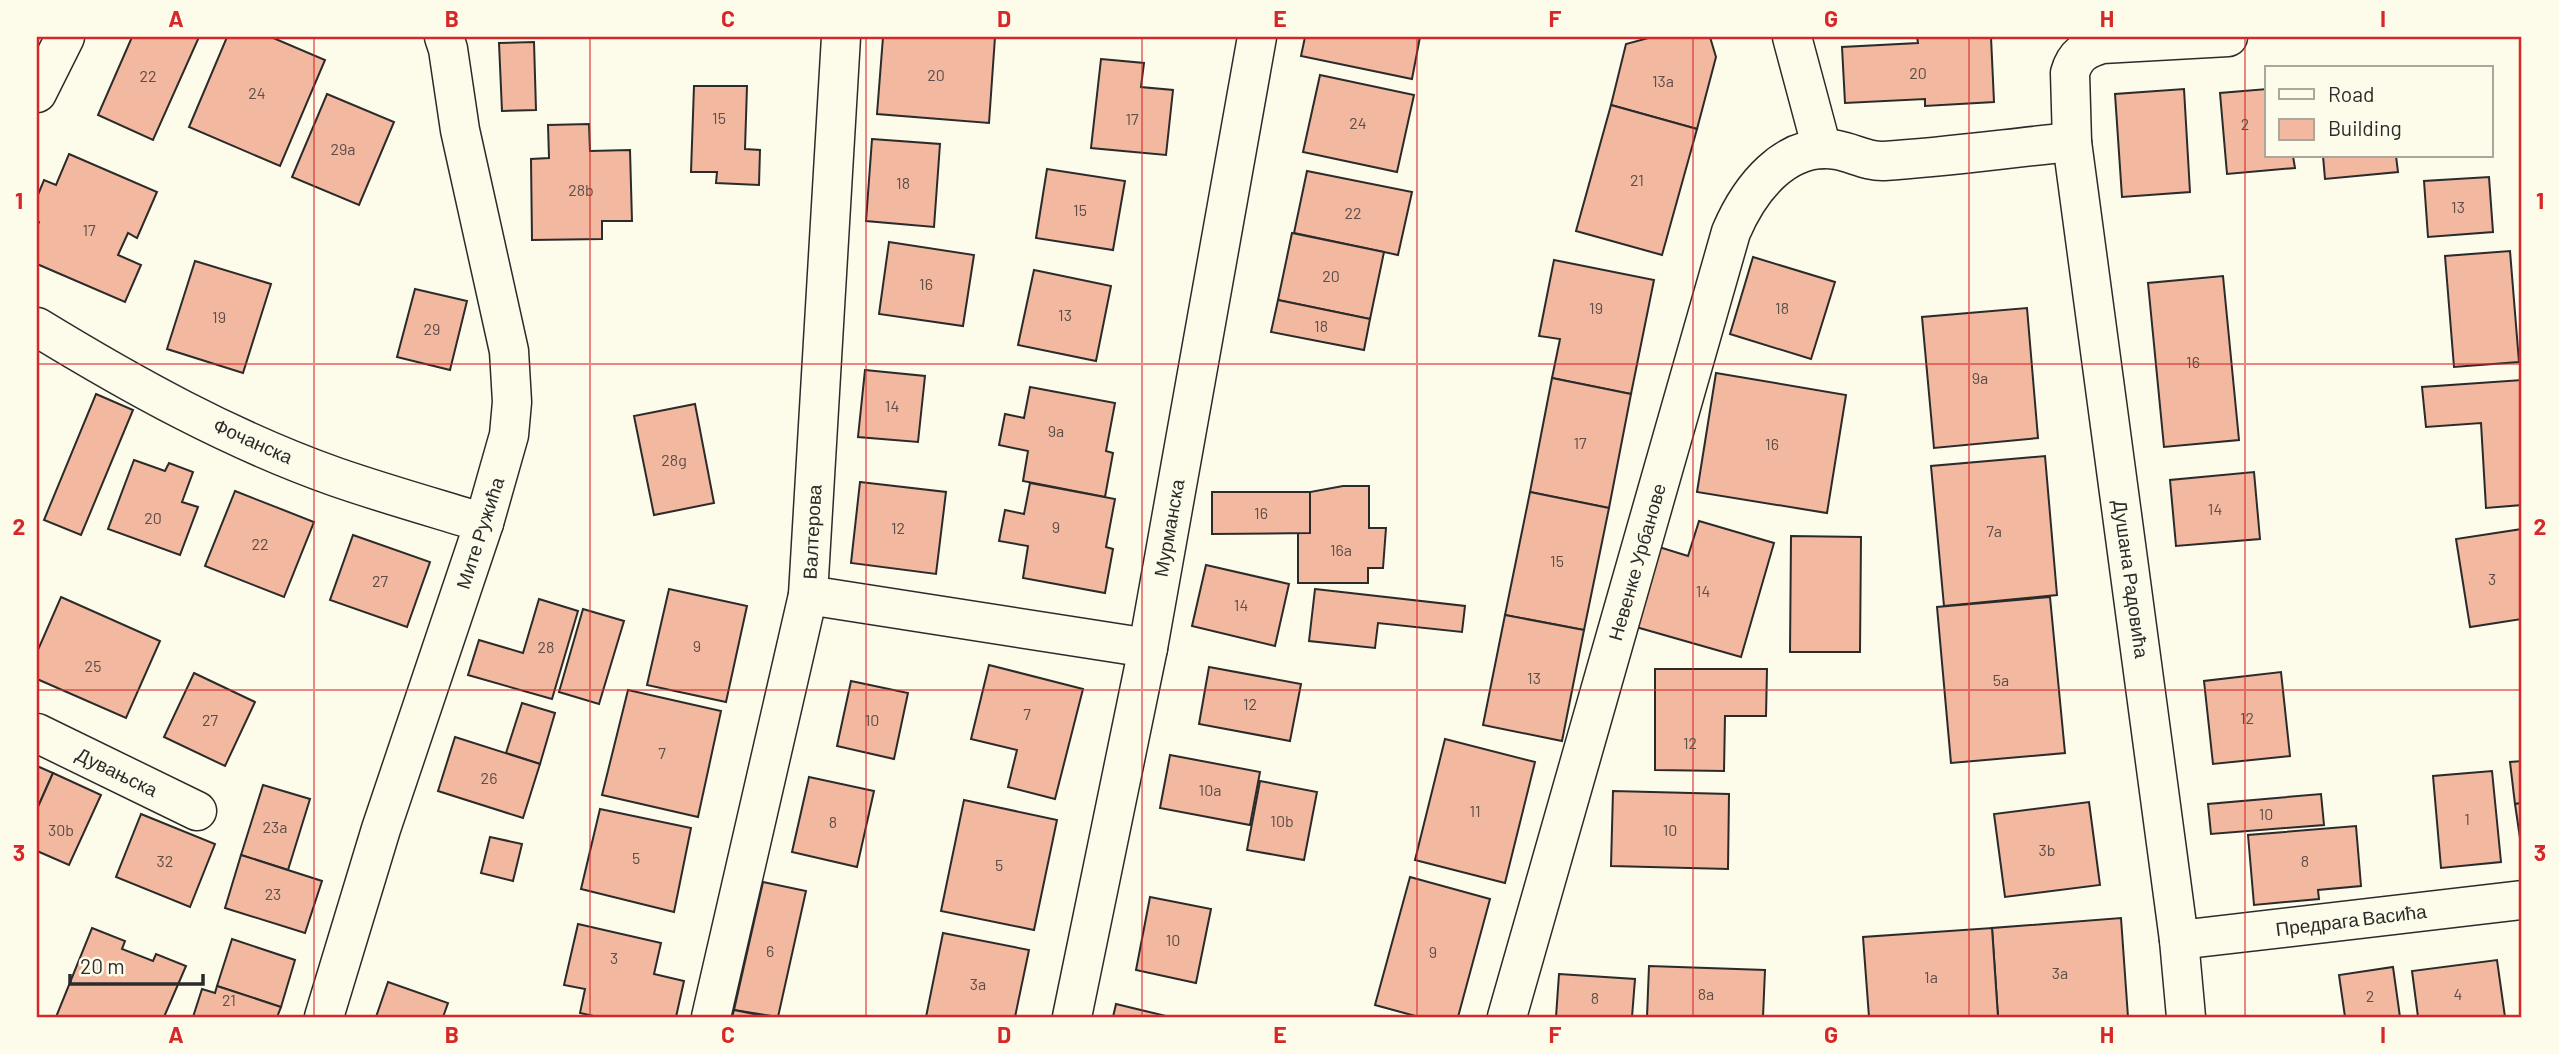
<svg xmlns="http://www.w3.org/2000/svg" width="2559" height="1054" viewBox="0 0 2559 1054" font-family="Barlow,sans-serif">
  <rect width="100%" height="100%" fill="#fdfbea"/>
  <g fill="#f2b8a0" stroke="#2b2b2b" stroke-width="2">
    <path d="M 132,37 L 199,37 L 153,140 L 98,115 Z"/>
    <path d="M 227,37 L 271,37 L 325,60 L 280,166 L 189,127 Z"/>
    <path d="M 883,37 L 995,37 L 989,123 L 877,114 Z"/>
    <path d="M 1305,37 L 1420,37 L 1412,79 L 1301,56 Z"/>
    <path d="M 1652,37 L 1710,37 L 1716,57 L 1697,129 L 1611,105 L 1626,44 Z"/>
    <path d="M 1917,37 L 1991,37 L 1994,102 L 1925,106 L 1925,99 L 1845,103 L 1842,47 L 1918,43 Z"/>
    <path d="M 534,42 L 536,110 L 502,111 L 499,43 Z"/>
    <path d="M 1101,59 L 1144,63 L 1141,87 L 1173,90 L 1166,155 L 1091,148 Z"/>
    <path d="M 1320,75 L 1414,95 L 1397,172 L 1303,152 Z"/>
    <path d="M 694,86 L 747,86 L 745,149 L 760,150 L 759,185 L 716,183 L 717,172 L 691,172 Z"/>
    <path d="M 2184,89 L 2190,192 L 2122,197 L 2115,94 Z"/>
    <path d="M 2267,89 L 2267,156 L 2293,156 L 2295,168 L 2227,174 L 2220,93 Z"/>
    <path d="M 327,94 L 394,122 L 359,205 L 292,177 Z"/>
    <path d="M 1611,105 L 1697,129 L 1662,255 L 1576,231 Z"/>
    <path d="M 589,124 L 590,151 L 630,150 L 632,221 L 602,221 L 602,239 L 532,240 L 531,159 L 549,158 L 548,125 Z"/>
    <path d="M 872,139 L 940,144 L 934,227 L 866,221 Z"/>
    <path d="M 69,154 L 157,192 L 137,238 L 128,233 L 118,255 L 141,265 L 125,302 L 37,264 L 37,227 L 39,222 L 37,221 L 37,197 L 44,180 L 56,185 Z"/>
    <path d="M 2323,156 L 2396,156 L 2398,172 L 2325,179 Z"/>
    <path d="M 1047,169 L 1125,181 L 1113,250 L 1036,238 Z"/>
    <path d="M 1307,171 L 1412,192 L 1398,255 L 1294,233 Z"/>
    <path d="M 2489,177 L 2493,232 L 2428,237 L 2424,181 Z"/>
    <path d="M 1292,233 L 1384,252 L 1370,319 L 1278,300 Z"/>
    <path d="M 889,242 L 974,255 L 963,326 L 879,314 Z"/>
    <path d="M 2510,251 L 2519,362 L 2454,367 L 2445,256 Z"/>
    <path d="M 1753,257 L 1835,282 L 1811,359 L 1730,334 Z"/>
    <path d="M 1554,260 L 1654,280 L 1631,394 L 1552,378 L 1560,339 L 1539,336 Z"/>
    <path d="M 195,261 L 271,284 L 243,373 L 167,349 Z"/>
    <path d="M 1034,270 L 1111,286 L 1096,361 L 1018,345 Z"/>
    <path d="M 2223,276 L 2239,440 L 2164,447 L 2148,283 Z"/>
    <path d="M 415,289 L 467,301 L 450,370 L 397,357 Z"/>
    <path d="M 1278,300 L 1370,319 L 1364,350 L 1271,332 Z"/>
    <path d="M 2027,308 L 2038,438 L 1934,448 L 1922,317 Z"/>
    <path d="M 865,370 L 925,376 L 918,442 L 858,437 Z"/>
    <path d="M 1716,373 L 1846,395 L 1827,513 L 1697,492 Z"/>
    <path d="M 1552,378 L 1631,394 L 1609,508 L 1530,492 Z"/>
    <path d="M 2522,380 L 2522,505 L 2486,508 L 2481,423 L 2426,427 L 2422,387 Z"/>
    <path d="M 1030,387 L 1115,403 L 1106,451 L 1113,453 L 1105,497 L 1023,481 L 1028,451 L 999,445 L 1005,414 L 1024,418 Z"/>
    <path d="M 96,394 L 133,410 L 81,535 L 44,520 Z"/>
    <path d="M 695,404 L 714,503 L 654,515 L 634,416 Z"/>
    <path d="M 2045,456 L 2057,595 L 1944,606 L 1931,466 Z"/>
    <path d="M 134,460 L 165,471 L 169,463 L 193,472 L 182,502 L 198,507 L 180,555 L 108,529 Z"/>
    <path d="M 2254,472 L 2260,539 L 2176,546 L 2170,480 Z"/>
    <path d="M 860,482 L 946,492 L 936,574 L 851,563 Z"/>
    <path d="M 1030,483 L 1115,499 L 1106,547 L 1113,549 L 1105,593 L 1023,578 L 1028,546 L 999,541 L 1005,510 L 1024,514 Z"/>
    <path d="M 1343,486 L 1369,486 L 1369,528 L 1386,528 L 1383,568 L 1368,568 L 1368,583 L 1298,583 L 1298,533 L 1310,533 L 1310,492 Z"/>
    <path d="M 235,491 L 314,522 L 284,597 L 205,566 Z"/>
    <path d="M 1212,492 L 1310,492 L 1310,533 L 1212,534 Z"/>
    <path d="M 1530,492 L 1609,508 L 1584,630 L 1505,615 Z"/>
    <path d="M 1699,521 L 1774,543 L 1741,657 L 1636,627 L 1659,547 L 1688,556 Z"/>
    <path d="M 2522,529 L 2522,619 L 2470,627 L 2456,539 Z"/>
    <path d="M 353,535 L 430,562 L 407,627 L 330,600 Z"/>
    <path d="M 1791,536 L 1861,537 L 1860,652 L 1790,652 Z"/>
    <path d="M 1206,565 L 1289,584 L 1275,646 L 1192,626 Z"/>
    <path d="M 669,589 L 747,606 L 726,702 L 647,685 Z"/>
    <path d="M 1315,589 L 1465,606 L 1462,632 L 1378,623 L 1375,648 L 1309,641 Z"/>
    <path d="M 61,597 L 160,641 L 126,718 L 37,679 L 37,652 Z"/>
    <path d="M 2050,597 L 2065,753 L 1951,763 L 1937,607 Z"/>
    <path d="M 539,599 L 578,611 L 552,699 L 468,675 L 479,640 L 523,653 Z"/>
    <path d="M 583,609 L 624,621 L 599,704 L 559,692 Z"/>
    <path d="M 1505,615 L 1584,630 L 1562,741 L 1483,725 Z"/>
    <path d="M 989,665 L 1083,689 L 1055,799 L 1008,787 L 1017,750 L 971,739 Z"/>
    <path d="M 1209,667 L 1301,684 L 1290,741 L 1199,724 Z"/>
    <path d="M 1655,669 L 1767,669 L 1766,716 L 1725,716 L 1724,771 L 1655,770 Z"/>
    <path d="M 2281,672 L 2290,756 L 2213,764 L 2204,681 Z"/>
    <path d="M 194,673 L 255,702 L 225,766 L 164,737 Z"/>
    <path d="M 851,681 L 908,693 L 894,759 L 837,746 Z"/>
    <path d="M 628,690 L 721,711 L 698,817 L 602,795 Z"/>
    <path d="M 522,703 L 555,713 L 540,764 L 506,753 Z"/>
    <path d="M 455,737 L 540,764 L 523,818 L 438,791 Z"/>
    <path d="M 1445,739 L 1535,762 L 1505,883 L 1415,860 Z"/>
    <path d="M 1170,755 L 1260,772 L 1250,825 L 1160,808 Z"/>
    <path d="M 2522,761 L 2522,803 L 2515,804 L 2510,762 Z"/>
    <path d="M 37,766 L 53,773 L 37,809 Z"/>
    <path d="M 2492,771 L 2501,862 L 2441,868 L 2433,776 Z"/>
    <path d="M 53,773 L 101,795 L 69,865 L 37,851 L 37,809 Z"/>
    <path d="M 809,777 L 874,791 L 857,867 L 792,852 Z"/>
    <path d="M 1260,781 L 1317,792 L 1304,860 L 1247,850 Z"/>
    <path d="M 263,785 L 310,799 L 288,870 L 241,855 Z"/>
    <path d="M 1613,791 L 1729,794 L 1728,869 L 1611,866 Z"/>
    <path d="M 2321,794 L 2324,825 L 2211,834 L 2208,804 Z"/>
    <path d="M 964,800 L 1057,820 L 1034,930 L 941,911 Z"/>
    <path d="M 2089,802 L 2100,885 L 2005,897 L 1994,814 Z"/>
    <path d="M 2522,803 L 2522,845 L 2521,845 L 2515,804 Z"/>
    <path d="M 600,809 L 691,828 L 674,912 L 581,889 Z"/>
    <path d="M 141,814 L 215,844 L 190,907 L 116,877 Z"/>
    <path d="M 2356,826 L 2361,886 L 2318,890 L 2319,899 L 2254,905 L 2248,835 Z"/>
    <path d="M 490,837 L 522,844 L 513,881 L 481,873 Z"/>
    <path d="M 241,855 L 322,881 L 305,933 L 225,908 Z"/>
    <path d="M 1410,877 L 1490,899 L 1458,1017 L 1419,1017 L 1375,1005 Z"/>
    <path d="M 763,882 L 806,891 L 778,1017 L 734,1010 Z"/>
    <path d="M 1150,897 L 1211,909 L 1196,983 L 1136,970 Z"/>
    <path d="M 2121,918 L 2128,1017 L 1998,1017 L 1992,928 Z"/>
    <path d="M 578,924 L 661,943 L 654,974 L 684,981 L 676,1017 L 598,1017 L 580,1013 L 585,989 L 564,985 Z"/>
    <path d="M 92,928 L 125,941 L 122,949 L 153,961 L 156,954 L 186,966 L 164,1017 L 56,1017 Z"/>
    <path d="M 1992,928 L 1998,1017 L 1869,1017 L 1863,937 Z"/>
    <path d="M 943,933 L 1029,950 L 1015,1017 L 926,1017 Z"/>
    <path d="M 232,939 L 295,960 L 281,1007 L 217,986 Z"/>
    <path d="M 2497,960 L 2505,1017 L 2418,1017 L 2412,971 Z"/>
    <path d="M 1649,966 L 1765,970 L 1763,1017 L 1647,1017 Z"/>
    <path d="M 2393,967 L 2400,1017 L 2345,1017 L 2339,975 Z"/>
    <path d="M 1559,974 L 1635,979 L 1632,1017 L 1556,1017 Z"/>
    <path d="M 388,982 L 448,1003 L 443,1017 L 376,1017 Z"/>
    <path d="M 217,986 L 281,1007 L 277,1017 L 193,1017 L 202,989 L 215,993 Z"/>
    <path d="M 1116,1004 L 1170,1017 L 1113,1017 Z"/>
    <path d="M 734,1010 L 769,1017 L 732,1017 Z"/>
  </g>
  <g fill="none" stroke-linecap="round" stroke-linejoin="round">
    <defs>
      <g id="minor">
        <path d="M 1792,37 L 1822,149"/>
        <path d="M 37,93 L 65,37"/>
        <path d="M 37,327 C 132,385 231,440 336,477 C 385,494 435,508 484,523"/>
        <path d="M 808,595 L 1148,648"/>
        <path d="M 37,733 L 197,811"/>
        <path d="M 2179,940 L 2522,900"/>
        <path d="M 324,1017 L 381,829 L 484,523 L 509,435 L 512,402 L 509,351 L 460,130 L 448,49 L 444,37"/>
        <path d="M 711,1017 L 808,595 L 841,37"/>
        <path d="M 1072,1017 L 1148,648 L 1257,37"/>
        <path d="M 1507,1017 L 1731,232 C 1749,190 1785,141 1837,150 C 1853,153 1869,162 1884,161 C 1947,157 2010,148 2072,142"/>
        <path d="M 2186,1017 L 2179,940 L 2072,142 L 2070,73 C 2075,55 2085,49 2102,44 L 2228,37"/>
      </g>
    </defs>
    <use href="#minor" stroke="#2b2b2b" stroke-width="41"/>
    <use href="#minor" stroke="#fdfbea" stroke-width="38"/>
  </g>
  <path fill="none" stroke="#d62828" stroke-width="2" stroke-opacity="0.55" d="M 314,37 L 314,1017M 590,37 L 590,1017M 866,37 L 866,1017M 1142,37 L 1142,1017M 1417,37 L 1417,1017M 1693,37 L 1693,1017M 1969,37 L 1969,1017M 2245,37 L 2245,1017M 37,364 L 2522,364M 37,690 L 2522,690"/>
  <g text-anchor="middle" stroke-width="5" stroke-linejoin="round" paint-order="stroke">
    <g font-size="16" fill="#5d4e48">
      <text x="1918" y="79">20</text>
      <text x="936" y="81">20</text>
      <text x="148" y="82">22</text>
      <text x="1663" y="87">13a</text>
      <text x="257" y="99">24</text>
      <text x="719" y="124">15</text>
      <text x="1132" y="125">17</text>
      <text x="1358" y="129">24</text>
      <text x="2245" y="130">2</text>
      <text x="343" y="155">29a</text>
      <text x="1637" y="186">21</text>
      <text x="903" y="189">18</text>
      <text x="581" y="196">28b</text>
      <text x="2458" y="213">13</text>
      <text x="1080" y="216">15</text>
      <text x="1353" y="219">22</text>
      <text x="89" y="236">17</text>
      <text x="1331" y="282">20</text>
      <text x="926" y="290">16</text>
      <text x="1596" y="314">19</text>
      <text x="1782" y="314">18</text>
      <text x="1065" y="321">13</text>
      <text x="219" y="323">19</text>
      <text x="1321" y="332">18</text>
      <text x="432" y="335">29</text>
      <text x="2193" y="368">16</text>
      <text x="1980" y="384">9a</text>
      <text x="892" y="412">14</text>
      <text x="1056" y="437">9a</text>
      <text x="1580" y="449">17</text>
      <text x="1772" y="450">16</text>
      <text x="674" y="466">28g</text>
      <text x="2215" y="515">14</text>
      <text x="1261" y="519">16</text>
      <text x="153" y="524">20</text>
      <text x="1056" y="533">9</text>
      <text x="898" y="534">12</text>
      <text x="1994" y="537">7a</text>
      <text x="260" y="550">22</text>
      <text x="1341" y="556">16a</text>
      <text x="1557" y="567">15</text>
      <text x="2492" y="585">3</text>
      <text x="380" y="587">27</text>
      <text x="1703" y="597">14</text>
      <text x="1241" y="611">14</text>
      <text x="697" y="652">9</text>
      <text x="546" y="653">28</text>
      <text x="93" y="672">25</text>
      <text x="1534" y="684">13</text>
      <text x="2001" y="686">5a</text>
      <text x="1250" y="710">12</text>
      <text x="1027" y="720">7</text>
      <text x="2247" y="724">12</text>
      <text x="210" y="726">27</text>
      <text x="872" y="726">10</text>
      <text x="1690" y="749">12</text>
      <text x="662" y="759">7</text>
      <text x="489" y="784">26</text>
      <text x="1210" y="796">10a</text>
      <text x="1475" y="817">11</text>
      <text x="2266" y="820">10</text>
      <text x="2467" y="825">1</text>
      <text x="1282" y="827">10b</text>
      <text x="833" y="828">8</text>
      <text x="275" y="833">23a</text>
      <text x="61" y="836">30b</text>
      <text x="1670" y="836">10</text>
      <text x="2047" y="856">3b</text>
      <text x="636" y="864">5</text>
      <text x="165" y="867">32</text>
      <text x="2305" y="867">8</text>
      <text x="999" y="871">5</text>
      <text x="273" y="900">23</text>
      <text x="1173" y="946">10</text>
      <text x="770" y="957">6</text>
      <text x="1433" y="958">9</text>
      <text x="614" y="964">3</text>
      <text x="2060" y="979">3a</text>
      <text x="1931" y="983">1a</text>
      <text x="978" y="990">3a</text>
      <text x="1706" y="1000">8a</text>
      <text x="2458" y="1000">4</text>
      <text x="2370" y="1002">2</text>
      <text x="1595" y="1004">8</text>
      <text x="229" y="1006">21</text>
    </g>
    <g font-size="19" fill="#2b2b2b" stroke="#fdfbea">
      <text transform="translate(253 441) rotate(24)" y="7">Фочанска</text>
      <text transform="translate(1169 528) rotate(-80)" y="7">Мурманска</text>
      <text transform="translate(812 532) rotate(-87)" y="7">Валтерова</text>
      <text transform="translate(480 533) rotate(-72)" y="7">Мите Ружића</text>
      <text transform="translate(1637 562) rotate(-74)" y="7">Невенке Урбанове</text>
      <text transform="translate(2131 579) rotate(82)" y="7">Душана Радовића</text>
      <text transform="translate(117 772) rotate(26)" y="7">Дувањска</text>
      <text transform="translate(2351 920) rotate(-7)" y="7">Предрага Васића</text>
    </g>
  </g>
  <rect width="2559" height="1054" fill="none" stroke="#fdfbea" stroke-width="77"/>
  <rect x="2265" y="66" width="228" height="91" fill="#fdfbea" stroke="#a9a89e" stroke-width="2"/>
  <rect x="2279" y="89" width="35" height="10" fill="#fdfbea" stroke="#a9a89e" stroke-width="2"/>
  <text x="2328" y="102" font-size="21" fill="#2b2b2b">Road</text>
  <rect x="2279" y="119" width="35" height="21" fill="#f2b8a0" stroke="#a9a89e" stroke-width="2"/>
  <text x="2328" y="136" font-size="21" fill="#2b2b2b">Building</text>
  <path d="M70 974v10h133v-10" fill="none" stroke="#2b2b2b" stroke-width="3.5"/>
  <text x="80" y="974" font-size="21" fill="#2b2b2b" stroke="#fdfbea" stroke-width="5" paint-order="stroke">20 m</text>
  <rect x="38" y="38" width="2482" height="978" fill="none" stroke="#d62828" stroke-width="2.5"/>
  <g font-size="23" text-anchor="middle" font-weight="bold" fill="#d62828">
    <text x="176" y="27">A</text>
    <text x="452" y="27">B</text>
    <text x="728" y="27">C</text>
    <text x="1004" y="27">D</text>
    <text x="1280" y="27">E</text>
    <text x="1555" y="27">F</text>
    <text x="1831" y="27">G</text>
    <text x="2107" y="27">H</text>
    <text x="2383" y="27">I</text>
    <text x="19" y="209">1</text>
    <text x="2540" y="209">1</text>
    <text x="19" y="535">2</text>
    <text x="2540" y="535">2</text>
    <text x="19" y="861">3</text>
    <text x="2540" y="861">3</text>
    <text x="176" y="1043">A</text>
    <text x="452" y="1043">B</text>
    <text x="728" y="1043">C</text>
    <text x="1004" y="1043">D</text>
    <text x="1280" y="1043">E</text>
    <text x="1555" y="1043">F</text>
    <text x="1831" y="1043">G</text>
    <text x="2107" y="1043">H</text>
    <text x="2383" y="1043">I</text>
  </g>
</svg>
